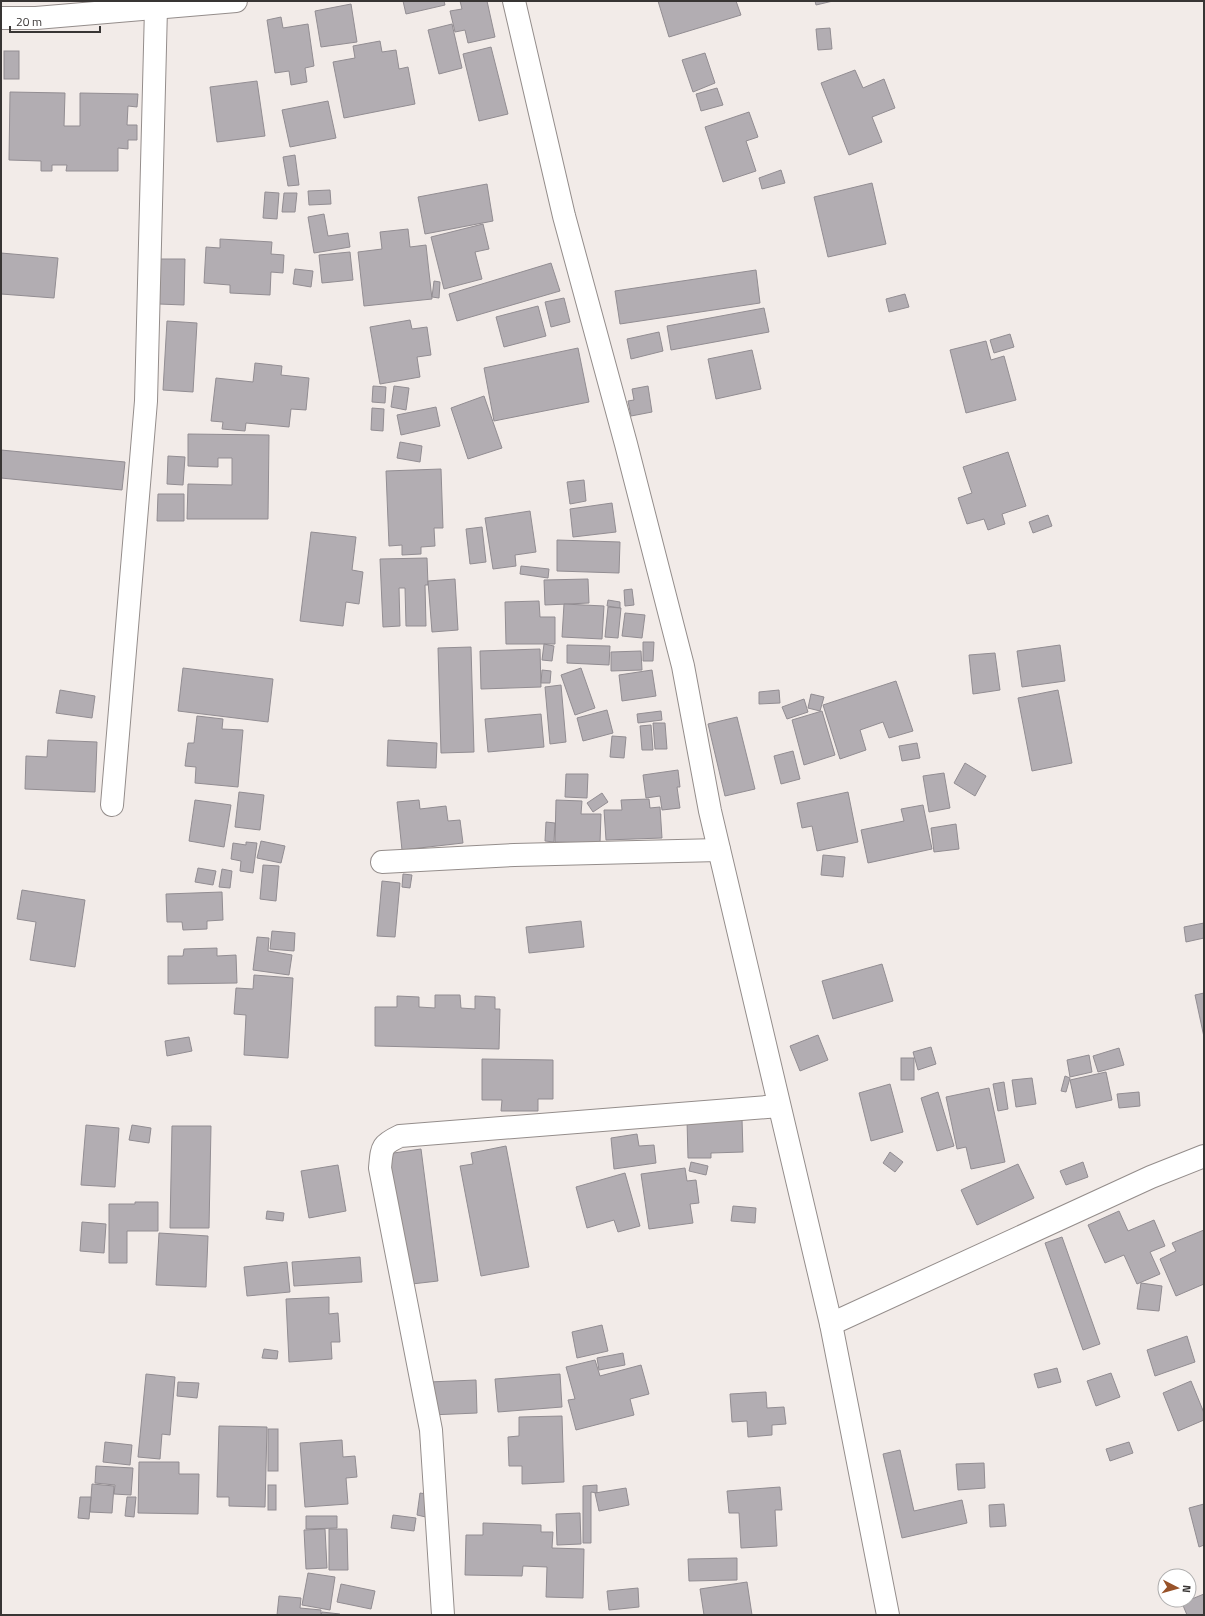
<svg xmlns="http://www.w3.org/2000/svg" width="1205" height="1616" viewBox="0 0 1205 1616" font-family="'Titillium Web',sans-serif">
  <rect width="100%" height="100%" fill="#f2ebe8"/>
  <g fill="#b2adb2" stroke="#928d92">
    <path d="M 403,1 L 444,1 L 445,5 L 406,14 Z"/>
    <path d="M 460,1 L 487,1 L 495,37 L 468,43 L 465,30 L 455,32 L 450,11 L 462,9 Z"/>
    <path d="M 658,1 L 736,1 L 741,15 L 669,37 Z"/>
    <path d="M 815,1 L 833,1 L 816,5 Z"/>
    <path d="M 351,4 L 357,42 L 321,47 L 315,11 Z"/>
    <path d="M 281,17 L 283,28 L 308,24 L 314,66 L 305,68 L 307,82 L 291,85 L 289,71 L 275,73 L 267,20 Z"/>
    <path d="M 452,24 L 462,68 L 439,74 L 428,30 Z"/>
    <path d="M 830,28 L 832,49 L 818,50 L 816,29 Z"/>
    <path d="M 380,41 L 382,52 L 396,50 L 399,69 L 408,67 L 415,104 L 344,118 L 333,62 L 355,58 L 353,46 Z"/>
    <path d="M 491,47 L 508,114 L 479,121 L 463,54 Z"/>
    <rect x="4" y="51" width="15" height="28"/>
    <path d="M 705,53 L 715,83 L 693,92 L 682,60 Z"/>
    <path d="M 855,70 L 863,88 L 884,79 L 895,108 L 872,117 L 882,142 L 849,155 L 821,83 Z"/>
    <path d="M 257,81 L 265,136 L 217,142 L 210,87 Z"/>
    <path d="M 717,88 L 723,105 L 701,111 L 696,94 Z"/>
    <path d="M 10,92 L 65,93 L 64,126 L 80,126 L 80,93 L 138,94 L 137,107 L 128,106 L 127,125 L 137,125 L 137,140 L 128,140 L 128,149 L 118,148 L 118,171 L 66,171 L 67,165 L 52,165 L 52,171 L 41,171 L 41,161 L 9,160 Z"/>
    <path d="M 328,101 L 336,138 L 290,147 L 282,110 Z"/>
    <path d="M 749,112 L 758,137 L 746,141 L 756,171 L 723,182 L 705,127 Z"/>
    <path d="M 295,155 L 299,185 L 288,186 L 283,157 Z"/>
    <path d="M 781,170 L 785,183 L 762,189 L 759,178 Z"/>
    <path d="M 872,183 L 886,244 L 828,257 L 814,197 Z"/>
    <path d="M 487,184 L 493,221 L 425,234 L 418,197 Z"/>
    <path d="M 330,190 L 331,204 L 309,205 L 308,191 Z"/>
    <path d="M 265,192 L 279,193 L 277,219 L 263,218 Z"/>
    <path d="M 284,193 L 297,193 L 295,212 L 282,212 Z"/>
    <path d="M 324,214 L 328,236 L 348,233 L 350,247 L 314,253 L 308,217 Z"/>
    <path d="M 483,224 L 489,249 L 475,252 L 482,279 L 444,289 L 431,237 Z"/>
    <path d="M 408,229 L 410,247 L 426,245 L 432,299 L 364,306 L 358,252 L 382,249 L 380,232 Z"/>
    <path d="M 220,239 L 272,242 L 271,254 L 284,255 L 283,273 L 271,272 L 270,295 L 230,293 L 230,285 L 204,283 L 206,247 L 220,248 Z"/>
    <path d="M 350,252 L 353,280 L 322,283 L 319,255 Z"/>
    <path d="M 1,253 L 58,258 L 54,298 L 1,294 Z"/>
    <path d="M 159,259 L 185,259 L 184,305 L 159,304 Z"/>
    <path d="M 551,263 L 560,291 L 457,321 L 449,294 Z"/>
    <path d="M 295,269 L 313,271 L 311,287 L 293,284 Z"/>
    <path d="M 756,270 L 760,303 L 620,324 L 615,291 Z"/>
    <path d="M 434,281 L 440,282 L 439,298 L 432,297 Z"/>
    <path d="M 905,294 L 909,307 L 889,312 L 886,299 Z"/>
    <path d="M 564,298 L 570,322 L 551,327 L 545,302 Z"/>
    <path d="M 538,306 L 546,336 L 504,347 L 496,317 Z"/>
    <path d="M 764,308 L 769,332 L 671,350 L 667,326 Z"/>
    <path d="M 410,320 L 412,329 L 427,327 L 431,355 L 417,357 L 420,377 L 380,384 L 370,327 Z"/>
    <path d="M 167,321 L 197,323 L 193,392 L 163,390 Z"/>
    <path d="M 659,332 L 663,351 L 631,359 L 627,339 Z"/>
    <path d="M 1010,334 L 1014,347 L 994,353 L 990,340 Z"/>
    <path d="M 986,341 L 991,360 L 1004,356 L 1016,400 L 966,413 L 950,350 Z"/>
    <path d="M 578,348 L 589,402 L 494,421 L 484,368 Z"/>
    <path d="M 752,350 L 761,389 L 716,399 L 708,359 Z"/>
    <path d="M 255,363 L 282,366 L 281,375 L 309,378 L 306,410 L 291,409 L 289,427 L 246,423 L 245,431 L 222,429 L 223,422 L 211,421 L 216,378 L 253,382 Z"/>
    <path d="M 373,386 L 386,387 L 385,403 L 372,402 Z"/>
    <path d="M 394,386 L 409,388 L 406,410 L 391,407 Z"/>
    <path d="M 648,386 L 652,412 L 631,416 L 628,401 L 634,400 L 632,389 Z"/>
    <path d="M 484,396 L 502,448 L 468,459 L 451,408 Z"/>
    <path d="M 436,407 L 440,426 L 401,435 L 397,415 Z"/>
    <path d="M 372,408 L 384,409 L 383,431 L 371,430 Z"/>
    <path d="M 188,434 L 269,435 L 268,519 L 187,519 L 188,484 L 232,485 L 232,458 L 218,458 L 218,467 L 188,466 Z"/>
    <path d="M 400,442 L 422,446 L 420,462 L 397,458 Z"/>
    <path d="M 1,450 L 125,462 L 122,490 L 1,478 Z"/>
    <path d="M 1008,452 L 1026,506 L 1002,514 L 1005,524 L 988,530 L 984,519 L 967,524 L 958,498 L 972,493 L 963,467 Z"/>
    <path d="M 168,456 L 185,457 L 183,485 L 167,484 Z"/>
    <path d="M 441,469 L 443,528 L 434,528 L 435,546 L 421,547 L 421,554 L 402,555 L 402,545 L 389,546 L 386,471 Z"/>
    <path d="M 584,480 L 586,501 L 570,504 L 567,482 Z"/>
    <path d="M 158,494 L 184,494 L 184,521 L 157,521 Z"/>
    <path d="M 612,503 L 616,532 L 573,537 L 570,509 Z"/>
    <path d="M 530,511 L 536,552 L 515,555 L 516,566 L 493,569 L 485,518 Z"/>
    <path d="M 1048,515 L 1052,526 L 1033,533 L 1029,522 Z"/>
    <path d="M 482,527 L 486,562 L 470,564 L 466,529 Z"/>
    <path d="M 311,532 L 356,537 L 352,570 L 363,572 L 359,604 L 346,602 L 343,626 L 300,621 Z"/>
    <path d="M 557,540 L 620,542 L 619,573 L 557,571 Z"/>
    <path d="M 427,558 L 428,585 L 425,585 L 426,626 L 406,626 L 405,588 L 399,588 L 400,626 L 383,627 L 380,559 Z"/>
    <path d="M 521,566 L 549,569 L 548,578 L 520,574 Z"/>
    <path d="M 455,579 L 458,630 L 432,632 L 428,581 Z"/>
    <path d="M 588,579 L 589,603 L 545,605 L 544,580 Z"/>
    <path d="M 632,589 L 634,605 L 625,606 L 624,590 Z"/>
    <path d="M 608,600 L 620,602 L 620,608 L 607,606 Z"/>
    <path d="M 539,601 L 540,617 L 555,617 L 555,644 L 506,644 L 505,602 Z"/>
    <path d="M 564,604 L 604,606 L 602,639 L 562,637 Z"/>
    <path d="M 608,607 L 621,608 L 618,638 L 605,637 Z"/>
    <path d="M 625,613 L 645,615 L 642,638 L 622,636 Z"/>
    <path d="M 643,642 L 654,642 L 653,661 L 643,661 Z"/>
    <path d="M 544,644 L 554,646 L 552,661 L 542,660 Z"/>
    <path d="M 567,645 L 610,646 L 609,665 L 567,663 Z"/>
    <path d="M 1060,645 L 1065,681 L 1022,687 L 1017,651 Z"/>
    <path d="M 471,647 L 474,752 L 441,753 L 438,648 Z"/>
    <path d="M 540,649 L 541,687 L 481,689 L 480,651 Z"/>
    <path d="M 641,651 L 642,670 L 611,671 L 611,652 Z"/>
    <path d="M 995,653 L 1000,690 L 973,694 L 969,655 Z"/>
    <path d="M 183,668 L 273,679 L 268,722 L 178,711 Z"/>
    <path d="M 581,668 L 595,708 L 575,715 L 561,675 Z"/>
    <path d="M 542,670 L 551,671 L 550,683 L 541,683 Z"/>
    <path d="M 652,670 L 656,696 L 622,701 L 619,675 Z"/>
    <path d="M 896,681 L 913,731 L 889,738 L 883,722 L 860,730 L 866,750 L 840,759 L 823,705 Z"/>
    <path d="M 561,685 L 566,742 L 550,744 L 545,687 Z"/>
    <path d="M 60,690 L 95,696 L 92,718 L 56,713 Z"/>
    <path d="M 779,690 L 780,703 L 759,704 L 759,692 Z"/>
    <path d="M 1058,690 L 1072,763 L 1032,771 L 1018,698 Z"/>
    <path d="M 811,694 L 824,697 L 820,711 L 808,708 Z"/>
    <path d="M 804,699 L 808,712 L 787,719 L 782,707 Z"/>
    <path d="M 607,710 L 613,733 L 583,741 L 577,718 Z"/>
    <path d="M 661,711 L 662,720 L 638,723 L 637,714 Z"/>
    <path d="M 822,711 L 835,755 L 804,765 L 792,720 Z"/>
    <path d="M 541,714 L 544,747 L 488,752 L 485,719 Z"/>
    <path d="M 197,716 L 223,719 L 222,729 L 243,730 L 238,787 L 195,783 L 196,767 L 185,766 L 188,743 L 194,743 Z"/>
    <path d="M 737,717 L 755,789 L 725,796 L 708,724 Z"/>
    <path d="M 653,723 L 665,723 L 667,749 L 655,749 Z"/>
    <path d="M 651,725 L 653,750 L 642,750 L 640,726 Z"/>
    <path d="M 612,736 L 626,737 L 624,758 L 610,757 Z"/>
    <path d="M 48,740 L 97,742 L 95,792 L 25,789 L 26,756 L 47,757 Z"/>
    <path d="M 388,740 L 437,743 L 436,768 L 387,766 Z"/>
    <path d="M 917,743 L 920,758 L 902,761 L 899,746 Z"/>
    <path d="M 793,751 L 800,779 L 781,784 L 774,756 Z"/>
    <path d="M 965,763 L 986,776 L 975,796 L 954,783 Z"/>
    <path d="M 678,770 L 680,787 L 677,787 L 680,808 L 662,810 L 660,796 L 646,798 L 643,775 Z"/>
    <path d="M 944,773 L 950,808 L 929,812 L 923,776 Z"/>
    <path d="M 566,774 L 588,774 L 587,798 L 565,797 Z"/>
    <path d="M 239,792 L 264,795 L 260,830 L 235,827 Z"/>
    <path d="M 848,792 L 858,842 L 817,851 L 812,826 L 802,828 L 797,803 Z"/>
    <path d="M 602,793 L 608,802 L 593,812 L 587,803 Z"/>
    <path d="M 649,799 L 650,808 L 660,807 L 662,838 L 606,840 L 604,810 L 622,810 L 621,800 Z"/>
    <path d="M 195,800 L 231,805 L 224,847 L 189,841 Z"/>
    <path d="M 419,800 L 420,809 L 446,806 L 448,821 L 460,820 L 463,843 L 402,850 L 397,802 Z"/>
    <path d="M 556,800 L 582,801 L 581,814 L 601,814 L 600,843 L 555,842 Z"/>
    <path d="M 923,805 L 932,849 L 868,863 L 861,830 L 904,821 L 901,809 Z"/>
    <path d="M 546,822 L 555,823 L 554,842 L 545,841 Z"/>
    <path d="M 956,824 L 959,849 L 934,852 L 931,828 Z"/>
    <path d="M 261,841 L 285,846 L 281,863 L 257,858 Z"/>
    <path d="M 246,842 L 257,843 L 253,873 L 240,871 L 241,861 L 231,859 L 233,843 L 246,845 Z"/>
    <path d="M 823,855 L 845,857 L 843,877 L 821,875 Z"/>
    <path d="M 263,865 L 279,866 L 276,901 L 260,899 Z"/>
    <path d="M 198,868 L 216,871 L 213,885 L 195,882 Z"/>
    <path d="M 222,869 L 232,871 L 230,888 L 219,887 Z"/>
    <path d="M 403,874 L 412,875 L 410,888 L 402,887 Z"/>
    <path d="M 382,881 L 400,883 L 395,937 L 377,936 Z"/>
    <path d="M 22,890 L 85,900 L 75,967 L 30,960 L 36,922 L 17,919 Z"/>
    <path d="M 222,892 L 223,920 L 207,921 L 207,929 L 183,930 L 182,922 L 167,922 L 166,894 Z"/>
    <path d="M 581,921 L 584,947 L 529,953 L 526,927 Z"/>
    <path d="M 1204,923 L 1204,938 L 1186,942 L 1184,927 Z"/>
    <path d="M 272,931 L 295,933 L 294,951 L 270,949 Z"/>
    <path d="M 257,937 L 269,938 L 268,951 L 292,955 L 289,975 L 253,970 Z"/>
    <path d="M 217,948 L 217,956 L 236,955 L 237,983 L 168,984 L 168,956 L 183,956 L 184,949 Z"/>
    <path d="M 882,964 L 893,1001 L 833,1019 L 822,981 Z"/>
    <path d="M 254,975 L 293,978 L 288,1058 L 244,1055 L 246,1015 L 234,1014 L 236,988 L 253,989 Z"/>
    <path d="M 1204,993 L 1204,1037 L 1195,995 Z"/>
    <path d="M 435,995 L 460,995 L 461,1008 L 475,1009 L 475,996 L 495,997 L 495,1009 L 500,1009 L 499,1049 L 375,1046 L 375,1007 L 397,1007 L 397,996 L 419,997 L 419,1007 L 435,1008 Z"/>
    <path d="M 818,1035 L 828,1060 L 800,1071 L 790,1046 Z"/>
    <path d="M 189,1037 L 192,1051 L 167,1056 L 165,1041 Z"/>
    <path d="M 931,1047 L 936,1064 L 918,1070 L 913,1052 Z"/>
    <path d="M 1119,1048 L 1124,1065 L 1098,1072 L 1093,1056 Z"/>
    <path d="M 1089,1055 L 1092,1072 L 1070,1077 L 1067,1060 Z"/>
    <rect x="901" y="1058" width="13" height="22"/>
    <path d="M 482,1059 L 553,1060 L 553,1099 L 538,1099 L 538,1111 L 501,1111 L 502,1100 L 482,1100 Z"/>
    <path d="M 1106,1072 L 1112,1100 L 1076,1108 L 1070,1080 Z"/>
    <path d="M 1065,1076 L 1070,1078 L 1066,1092 L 1061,1091 Z"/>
    <path d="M 1032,1078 L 1036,1104 L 1016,1107 L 1012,1080 Z"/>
    <path d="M 1004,1082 L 1008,1109 L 998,1111 L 993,1084 Z"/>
    <path d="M 890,1084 L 903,1132 L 871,1141 L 859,1093 Z"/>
    <path d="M 989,1088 L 1005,1162 L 971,1169 L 966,1147 L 957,1149 L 946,1097 Z"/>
    <path d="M 938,1092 L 954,1146 L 937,1151 L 921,1098 Z"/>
    <path d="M 1139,1092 L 1140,1106 L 1119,1108 L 1117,1094 Z"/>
    <path d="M 742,1119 L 743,1152 L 711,1153 L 711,1158 L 688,1158 L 687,1120 Z"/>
    <path d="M 86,1125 L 119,1128 L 115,1187 L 81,1185 Z"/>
    <path d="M 132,1125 L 151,1128 L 149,1143 L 129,1140 Z"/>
    <path d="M 172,1126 L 211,1126 L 209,1228 L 170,1228 Z"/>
    <path d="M 637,1134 L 639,1146 L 654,1145 L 656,1163 L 614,1169 L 611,1138 Z"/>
    <path d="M 506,1146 L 529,1267 L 481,1276 L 460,1166 L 473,1164 L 471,1153 Z"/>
    <path d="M 421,1149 L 438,1281 L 403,1285 L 387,1154 Z"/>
    <path d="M 890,1152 L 903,1162 L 895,1172 L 883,1163 Z"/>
    <path d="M 691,1162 L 708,1166 L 706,1175 L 689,1171 Z"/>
    <path d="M 1083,1162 L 1088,1177 L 1066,1185 L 1060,1171 Z"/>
    <path d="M 1018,1164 L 1034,1198 L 977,1225 L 961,1190 Z"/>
    <path d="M 338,1165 L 346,1211 L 309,1218 L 301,1171 Z"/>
    <path d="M 685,1168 L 687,1181 L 696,1180 L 699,1203 L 690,1204 L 693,1223 L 649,1229 L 641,1174 Z"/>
    <path d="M 625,1173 L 640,1226 L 618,1232 L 614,1220 L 587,1228 L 576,1187 Z"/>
    <path d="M 135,1202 L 158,1202 L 158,1231 L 127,1231 L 127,1263 L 109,1263 L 109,1204 L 135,1204 Z"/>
    <path d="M 733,1206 L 756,1208 L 755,1223 L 731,1221 Z"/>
    <path d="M 267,1211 L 284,1213 L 283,1221 L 266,1219 Z"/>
    <path d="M 1119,1211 L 1128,1231 L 1154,1220 L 1165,1246 L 1150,1252 L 1160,1274 L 1137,1284 L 1124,1255 L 1105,1263 L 1088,1225 Z"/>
    <path d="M 82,1222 L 106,1224 L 104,1253 L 80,1251 Z"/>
    <path d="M 1204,1230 L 1204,1284 L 1176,1296 L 1160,1259 L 1176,1251 L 1172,1243 Z"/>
    <path d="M 159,1233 L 208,1236 L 206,1287 L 156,1285 Z"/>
    <path d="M 1062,1237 L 1100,1344 L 1083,1350 L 1045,1243 Z"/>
    <path d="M 360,1257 L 362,1282 L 294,1286 L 292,1262 Z"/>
    <path d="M 287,1262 L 290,1292 L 247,1296 L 244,1267 Z"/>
    <path d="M 1141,1283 L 1162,1286 L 1159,1311 L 1137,1309 Z"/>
    <path d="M 329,1297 L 329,1314 L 338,1313 L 340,1342 L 331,1342 L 332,1359 L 289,1362 L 286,1299 Z"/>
    <path d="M 602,1325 L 608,1351 L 577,1358 L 572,1332 Z"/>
    <path d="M 1187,1336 L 1195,1362 L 1155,1376 L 1147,1350 Z"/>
    <path d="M 264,1349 L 278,1351 L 277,1359 L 262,1358 Z"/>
    <path d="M 623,1353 L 625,1365 L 599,1370 L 597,1358 Z"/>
    <path d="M 595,1360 L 600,1376 L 641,1365 L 649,1394 L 630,1399 L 634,1415 L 576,1430 L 568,1400 L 575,1399 L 566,1367 Z"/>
    <path d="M 1057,1368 L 1061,1382 L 1038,1388 L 1034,1374 Z"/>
    <path d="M 1111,1373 L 1120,1397 L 1096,1406 L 1087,1381 Z"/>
    <path d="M 146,1374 L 175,1377 L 170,1435 L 162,1434 L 160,1459 L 138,1457 Z"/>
    <path d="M 560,1374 L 562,1407 L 498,1412 L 495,1379 Z"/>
    <path d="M 476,1380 L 477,1413 L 430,1415 L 429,1382 Z"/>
    <path d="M 1191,1381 L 1204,1413 L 1204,1420 L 1178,1431 L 1163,1393 Z"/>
    <path d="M 178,1382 L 199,1383 L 197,1398 L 177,1396 Z"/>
    <path d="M 766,1392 L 767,1408 L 784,1407 L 786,1424 L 772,1425 L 772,1435 L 748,1437 L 747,1421 L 732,1422 L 730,1394 Z"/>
    <path d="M 562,1416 L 564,1482 L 522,1484 L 522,1466 L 509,1466 L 508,1437 L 519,1436 L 519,1417 Z"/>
    <path d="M 219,1426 L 267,1427 L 265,1507 L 229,1506 L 229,1497 L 217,1497 Z"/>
    <rect x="268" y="1429" width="10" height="42"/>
    <path d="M 342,1440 L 343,1457 L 355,1456 L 357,1477 L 346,1478 L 348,1504 L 305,1507 L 300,1443 Z"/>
    <path d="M 105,1442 L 132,1445 L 130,1465 L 103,1462 Z"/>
    <path d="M 1129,1442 L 1133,1453 L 1110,1461 L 1106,1449 Z"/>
    <path d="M 900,1450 L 914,1511 L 962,1500 L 967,1523 L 902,1538 L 883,1454 Z"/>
    <path d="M 139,1462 L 179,1462 L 179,1474 L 199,1474 L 198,1514 L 138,1513 Z"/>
    <path d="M 984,1463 L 985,1488 L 958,1490 L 956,1464 Z"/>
    <path d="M 96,1466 L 133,1468 L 131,1495 L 114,1494 L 115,1485 L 95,1483 Z"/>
    <path d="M 92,1484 L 114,1486 L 112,1513 L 90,1512 Z"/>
    <rect x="268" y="1485" width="8" height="25"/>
    <path d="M 597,1485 L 597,1493 L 591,1492 L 591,1543 L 583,1543 L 583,1486 Z"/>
    <path d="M 780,1487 L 782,1510 L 775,1510 L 777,1546 L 741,1548 L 739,1513 L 729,1513 L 727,1491 Z"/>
    <path d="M 626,1488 L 629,1505 L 599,1511 L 595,1493 Z"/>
    <path d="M 420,1493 L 433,1495 L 430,1518 L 417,1515 Z"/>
    <path d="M 80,1497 L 91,1497 L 89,1519 L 78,1518 Z"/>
    <path d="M 127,1497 L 136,1497 L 134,1517 L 125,1516 Z"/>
    <path d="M 1004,1504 L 1006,1526 L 990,1527 L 989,1505 Z"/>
    <path d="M 1204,1504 L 1204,1545 L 1199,1547 L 1189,1508 Z"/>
    <path d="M 580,1513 L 581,1544 L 557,1545 L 556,1514 Z"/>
    <path d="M 393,1515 L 416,1518 L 414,1531 L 391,1528 Z"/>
    <path d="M 306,1516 L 337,1516 L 337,1528 L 306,1529 Z"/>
    <path d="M 483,1523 L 541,1525 L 541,1532 L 553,1532 L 552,1548 L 584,1549 L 583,1598 L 546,1597 L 547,1567 L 523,1566 L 522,1576 L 465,1575 L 466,1535 L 483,1535 Z"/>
    <path d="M 325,1529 L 327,1568 L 306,1569 L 304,1530 Z"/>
    <path d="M 329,1529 L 347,1529 L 348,1570 L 329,1570 Z"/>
    <path d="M 737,1558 L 737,1580 L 689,1581 L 688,1559 Z"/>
    <path d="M 308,1573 L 335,1577 L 330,1610 L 302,1605 Z"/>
    <path d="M 747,1582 L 752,1615 L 704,1615 L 700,1589 Z"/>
    <path d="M 341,1584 L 375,1591 L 371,1609 L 337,1602 Z"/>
    <path d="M 638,1588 L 639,1607 L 609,1610 L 607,1591 Z"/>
    <path d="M 1204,1594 L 1204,1615 L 1187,1615 L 1182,1603 Z"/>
    <path d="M 279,1596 L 301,1598 L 300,1608 L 321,1610 L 321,1615 L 277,1615 Z"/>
    <path d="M 322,1612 L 340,1614 L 340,1615 L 321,1615 Z"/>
  </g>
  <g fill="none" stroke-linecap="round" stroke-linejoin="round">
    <defs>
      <g id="minor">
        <path d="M 514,1 L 564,216 L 626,444 L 683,666 L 710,811 L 831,1324 L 888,1615"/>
        <path d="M 1,18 L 36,18 L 236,1"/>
        <path d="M 112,805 L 146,401 L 156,8"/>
        <path d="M 382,862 L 514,855 L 719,850"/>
        <path d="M 831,1324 L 1151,1177 L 1204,1156"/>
        <path d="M 443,1615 L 431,1430 L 380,1168 C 382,1147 381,1145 400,1136 L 779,1106"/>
      </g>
    </defs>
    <use href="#minor" stroke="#948d8b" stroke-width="24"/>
    <use href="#minor" stroke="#fff" stroke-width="22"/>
  </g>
  <rect width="1205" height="1616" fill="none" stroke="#383534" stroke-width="4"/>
  <g transform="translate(1177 1588) rotate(96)"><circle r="19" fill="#ffffff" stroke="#afaeae"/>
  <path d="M0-3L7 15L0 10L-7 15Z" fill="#985229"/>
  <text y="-6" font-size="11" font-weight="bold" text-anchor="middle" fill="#383534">N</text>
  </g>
  <path d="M10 26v6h90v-6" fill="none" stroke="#383534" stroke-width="2"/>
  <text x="16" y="26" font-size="12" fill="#383534" stroke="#ffffff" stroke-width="3" paint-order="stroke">20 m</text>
</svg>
